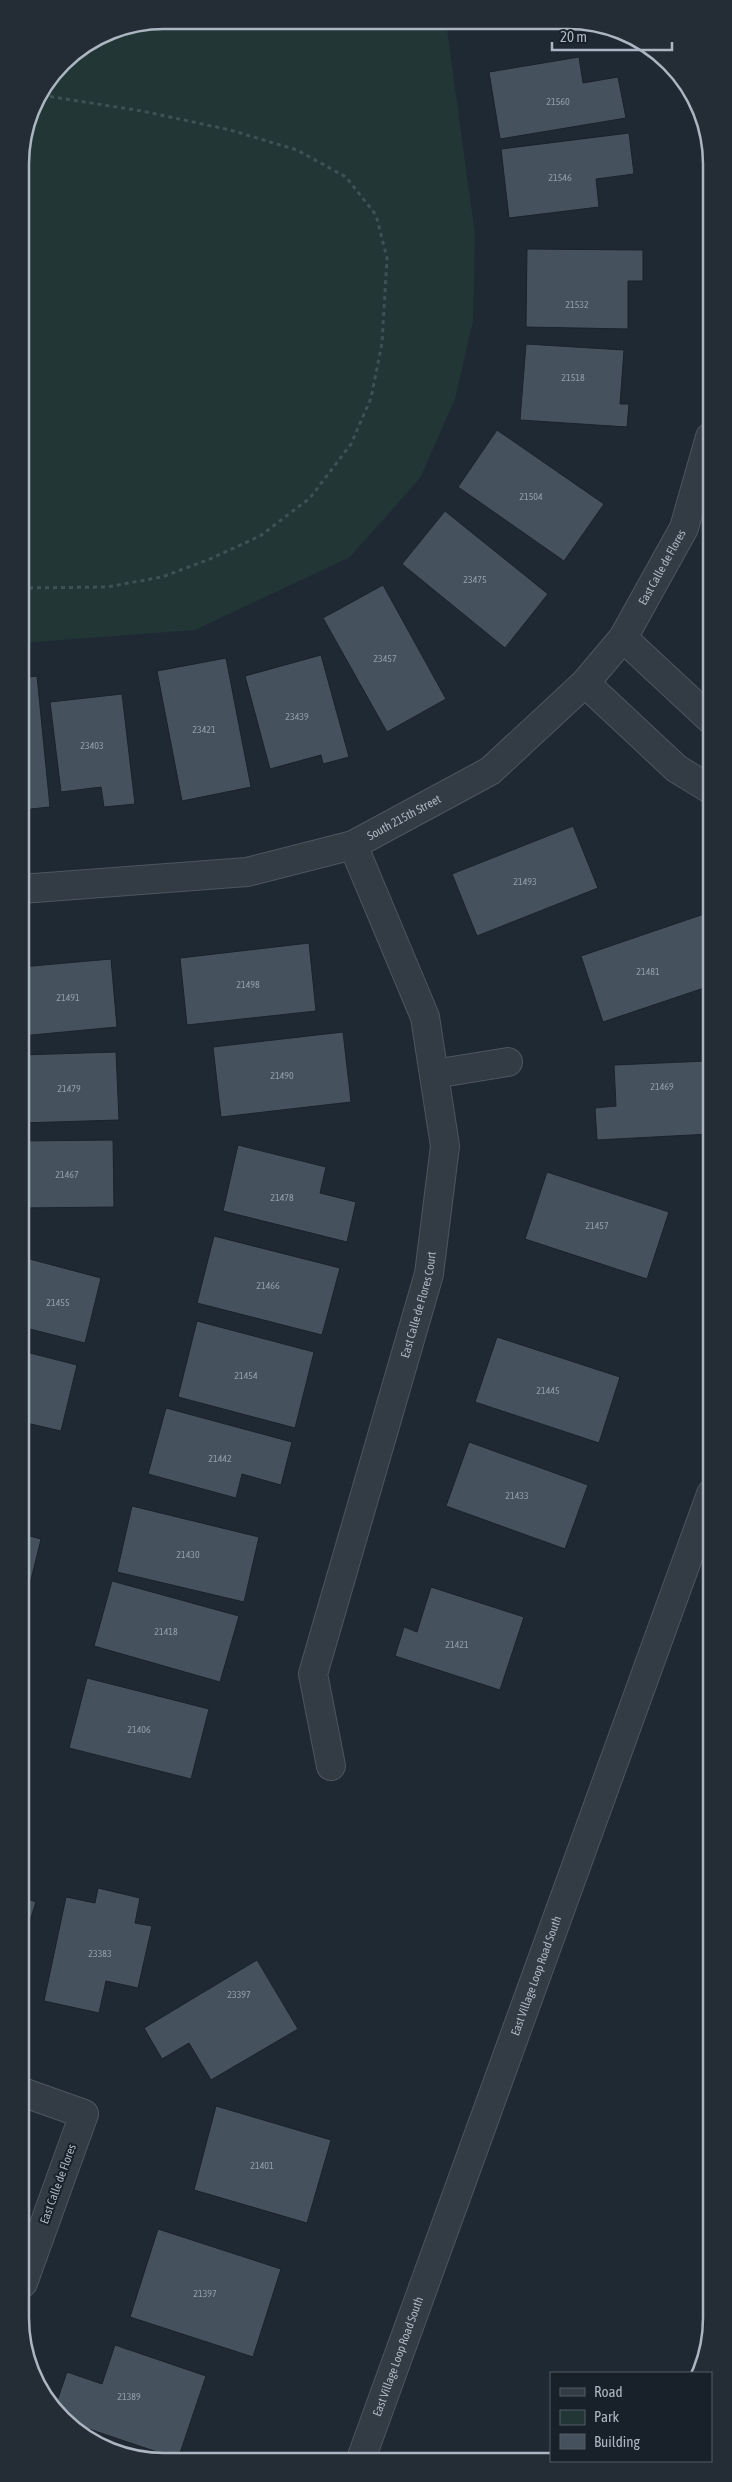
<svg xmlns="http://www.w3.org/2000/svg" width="732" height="2482" viewBox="0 0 732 2482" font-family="'Asap Condensed',sans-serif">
  <rect width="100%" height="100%" fill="#1f2934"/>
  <path fill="#223636" d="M 164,20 L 446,22 L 475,235 L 473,321 L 455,399 L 420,478 L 350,557 L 195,630 L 21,643 L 20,155 L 31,108 L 62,62 L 109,31 Z"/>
  <g fill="#46515e" stroke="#1a222b">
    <path d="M 579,57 L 583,83 L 618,77 L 626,118 L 500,139 L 489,72 Z"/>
    <path d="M 629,133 L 634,174 L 596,179 L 599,207 L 509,218 L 501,149 Z"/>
    <path d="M 527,249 L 643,250 L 643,281 L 628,281 L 628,329 L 526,327 Z"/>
    <path d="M 526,344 L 624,350 L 620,404 L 629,404 L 627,427 L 520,420 Z"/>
    <path d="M 497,430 L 604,504 L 564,561 L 458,487 Z"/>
    <path d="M 445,511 L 548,594 L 505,648 L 402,564 Z"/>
    <path d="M 383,585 L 446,699 L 387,732 L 323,618 Z"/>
    <path d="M 321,655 L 349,757 L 323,764 L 321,755 L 270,769 L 245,676 Z"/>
    <path d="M 226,658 L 251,787 L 182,801 L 157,671 Z"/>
    <path d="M 37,676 L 50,807 L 21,810 L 21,678 Z"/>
    <path d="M 122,694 L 135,804 L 104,807 L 101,787 L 61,792 L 50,702 Z"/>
    <path d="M 573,826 L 598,888 L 477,936 L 452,874 Z"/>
    <path d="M 704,914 L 710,933 L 710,986 L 603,1022 L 581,956 Z"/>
    <path d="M 309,943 L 316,1011 L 187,1025 L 180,958 Z"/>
    <path d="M 111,959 L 117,1027 L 21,1036 L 21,967 Z"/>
    <path d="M 343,1032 L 351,1102 L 221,1117 L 213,1047 Z"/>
    <path d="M 116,1052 L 119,1120 L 21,1123 L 21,1055 Z"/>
    <path d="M 707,1061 L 710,1134 L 597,1140 L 595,1108 L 616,1106 L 614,1065 Z"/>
    <path d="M 113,1140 L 114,1207 L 21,1208 L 21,1141 Z"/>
    <path d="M 238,1145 L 326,1167 L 320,1193 L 356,1202 L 347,1242 L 223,1211 Z"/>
    <path d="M 547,1172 L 669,1212 L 647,1279 L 525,1239 Z"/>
    <path d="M 214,1236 L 340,1268 L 322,1335 L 197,1303 Z"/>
    <path d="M 22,1257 L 101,1278 L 85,1343 L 22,1327 Z"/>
    <path d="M 197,1321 L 314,1352 L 295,1428 L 178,1397 Z"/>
    <path d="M 497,1337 L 620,1377 L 599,1443 L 475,1402 Z"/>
    <path d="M 22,1351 L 77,1365 L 61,1431 L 22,1422 Z"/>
    <path d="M 166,1408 L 292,1442 L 281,1485 L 242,1474 L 236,1498 L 148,1474 Z"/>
    <path d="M 22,1437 L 28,1438 L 22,1490 Z"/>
    <path d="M 469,1442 L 588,1485 L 565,1549 L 446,1506 Z"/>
    <path d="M 132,1506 L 259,1537 L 244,1602 L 117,1572 Z"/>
    <path d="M 22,1534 L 41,1539 L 25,1604 L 22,1604 Z"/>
    <path d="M 112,1581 L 239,1616 L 220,1682 L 94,1646 Z"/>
    <path d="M 431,1587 L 524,1617 L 500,1690 L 395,1656 L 404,1627 L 417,1632 Z"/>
    <path d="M 87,1678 L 209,1709 L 191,1779 L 69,1748 Z"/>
    <path d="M 98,1888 L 140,1898 L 135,1923 L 152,1926 L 138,1988 L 106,1981 L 99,2013 L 44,2001 L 66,1897 L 95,1903 Z"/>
    <path d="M 22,1897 L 36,1902 L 22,1945 Z"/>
    <path d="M 257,1960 L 298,2029 L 211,2080 L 189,2043 L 162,2059 L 144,2028 Z"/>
    <path d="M 216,2106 L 331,2140 L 307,2223 L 194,2190 Z"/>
    <path d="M 158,2229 L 281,2269 L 253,2357 L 130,2317 Z"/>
    <path d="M 115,2345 L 206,2376 L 178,2459 L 62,2420 L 55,2407 L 67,2372 L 102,2384 Z"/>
  </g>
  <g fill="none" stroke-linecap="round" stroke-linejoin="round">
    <defs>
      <g id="minor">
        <path d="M 623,638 L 710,719"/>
        <path d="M 585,683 L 677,769 L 710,789"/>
        <path id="s1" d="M 21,889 L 247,872 L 353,845 L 490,771 L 585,683 L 623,638 L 684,528 L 710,437"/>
        <path d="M 434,1074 L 508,1062"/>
        <path id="s2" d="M 331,1766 L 313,1674 L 429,1274 L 445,1146 L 425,1017 L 353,845"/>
        <path d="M 22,2092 L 84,2114 L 23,2283"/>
        <path id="s3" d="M 361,2459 L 711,1494"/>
      </g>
    </defs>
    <use href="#minor" stroke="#4d5660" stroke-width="30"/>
    <path stroke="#3f5153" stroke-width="3" stroke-dasharray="4 4" stroke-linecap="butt" d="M 21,588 L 107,587 L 162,577 L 210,559 L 260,536 L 310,498 L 351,444 L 371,398 L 382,343 L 387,258 L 376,215 L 346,177 L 297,150 L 230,130 L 142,111 L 40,95"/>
    <use href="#minor" stroke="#333b45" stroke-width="28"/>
  </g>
  <g text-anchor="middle" stroke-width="4" stroke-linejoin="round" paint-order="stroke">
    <g font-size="10" fill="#929da9">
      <text x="558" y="105">21560</text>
      <text x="560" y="181">21546</text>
      <text x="577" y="308">21532</text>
      <text x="573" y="381">21518</text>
      <text x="531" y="500">21504</text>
      <text x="475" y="583">23475</text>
      <text x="385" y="662">23457</text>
      <text x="297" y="720">23439</text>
      <text x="204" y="733">23421</text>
      <text x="92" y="749">23403</text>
      <text x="525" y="885">21493</text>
      <text x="648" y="975">21481</text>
      <text x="248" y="988">21498</text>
      <text x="68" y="1001">21491</text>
      <text x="282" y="1079">21490</text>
      <text x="662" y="1090">21469</text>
      <text x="69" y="1092">21479</text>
      <text x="67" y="1178">21467</text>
      <text x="282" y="1201">21478</text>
      <text x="597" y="1229">21457</text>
      <text x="268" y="1289">21466</text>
      <text x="58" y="1306">21455</text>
      <text x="246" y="1379">21454</text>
      <text x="548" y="1394">21445</text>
      <text x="220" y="1462">21442</text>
      <text x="517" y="1499">21433</text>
      <text x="188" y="1558">21430</text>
      <text x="166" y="1635">21418</text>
      <text x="457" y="1648">21421</text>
      <text x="139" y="1733">21406</text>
      <text x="100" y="1957">23383</text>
      <text x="239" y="1998">23397</text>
      <text x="262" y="2169">21401</text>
      <text x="205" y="2297">21397</text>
      <text x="129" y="2400">21389</text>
    </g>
    <g font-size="12" fill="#acb6c2" stroke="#182029">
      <text dy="4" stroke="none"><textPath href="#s1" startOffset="761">East Calle de Flores</textPath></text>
      <text dy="4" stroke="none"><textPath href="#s1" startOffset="394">South 215th Street</textPath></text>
      <text dy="4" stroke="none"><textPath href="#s2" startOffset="478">East Calle de Flores Court</textPath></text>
      <text dy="4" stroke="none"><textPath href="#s3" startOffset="514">East Village Loop Road South</textPath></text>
      <text transform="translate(58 2184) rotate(-70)" y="4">East Calle de Flores</text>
      <text dy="4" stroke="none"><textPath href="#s3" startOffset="109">East Village Loop Road South</textPath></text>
    </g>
  </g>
  <path d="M0 0H732V2482H0ZM164 29H568A135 135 0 0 1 703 164V2318A135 135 0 0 1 568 2453H164A135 135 0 0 1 29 2318V164A135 135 0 0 1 164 29Z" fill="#242c35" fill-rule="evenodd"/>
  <path fill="none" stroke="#acb6c2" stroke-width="2.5" d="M164 29H568A135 135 0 0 1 703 164V2318A135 135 0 0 1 568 2453H164A135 135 0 0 1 29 2318V164A135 135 0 0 1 164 29Z"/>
  <rect x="550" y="2372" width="162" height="90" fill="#182029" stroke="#535c66"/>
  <rect x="560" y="2388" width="25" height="8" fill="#333b45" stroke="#535c66"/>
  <text x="594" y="2397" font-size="15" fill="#acb6c2">Road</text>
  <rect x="560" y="2410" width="25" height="15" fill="#223636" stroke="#535c66"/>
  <text x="594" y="2422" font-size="15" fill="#acb6c2">Park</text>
  <rect x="560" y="2434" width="25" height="15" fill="#46515e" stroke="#535c66"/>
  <text x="594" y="2447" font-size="15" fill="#acb6c2">Building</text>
  <path d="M552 42v8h120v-8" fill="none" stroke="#acb6c2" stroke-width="2.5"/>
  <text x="560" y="42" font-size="15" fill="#acb6c2" stroke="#182029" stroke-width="4" paint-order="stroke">20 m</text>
</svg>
